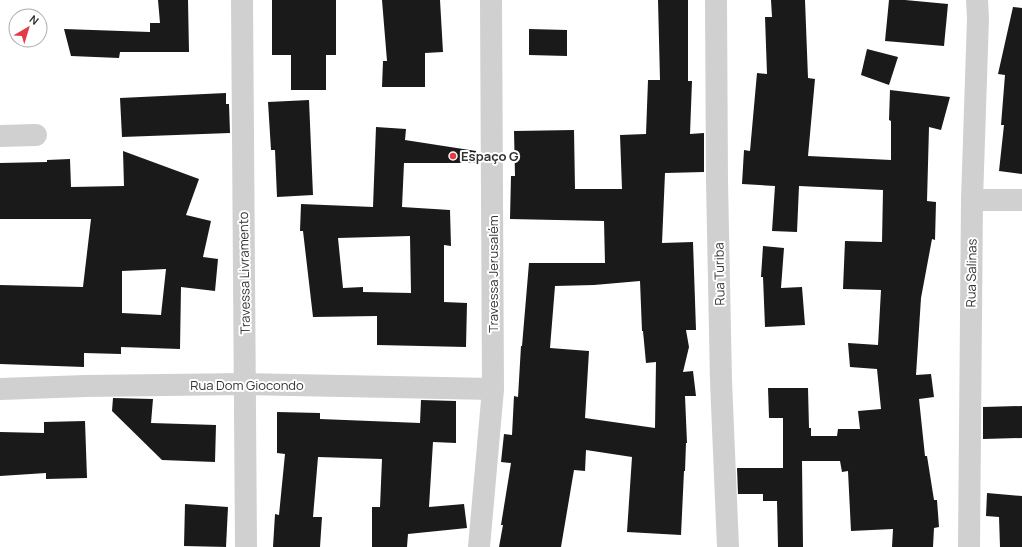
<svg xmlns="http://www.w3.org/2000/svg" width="1022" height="547" viewBox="0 0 1022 547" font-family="Manrope,sans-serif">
  <rect width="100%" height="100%" fill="#fff"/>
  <g fill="#1a1a1a" fill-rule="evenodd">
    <path d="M 158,0 L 188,0 L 189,52 L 120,52 L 119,58 L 71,56 L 64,29 L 150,32 L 150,23 L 160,23 Z"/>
    <path d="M 272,0 L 336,0 L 336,55 L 326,55 L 326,90 L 291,90 L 291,55 L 272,55 Z"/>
    <path d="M 382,0 L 440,0 L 443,52 L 425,53 L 425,87 L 382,87 L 383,61 L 387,61 Z"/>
    <path d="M 658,0 L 688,0 L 688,81 L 692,81 L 690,134 L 704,133 L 704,172 L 665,173 L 662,243 L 693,242 L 696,330 L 686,330 L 689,347 L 683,372 L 693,371 L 696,396 L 685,396 L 687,443 L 686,443 L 685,471 L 684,471 L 681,535 L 627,532 L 632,457 L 586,450 L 585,471 L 574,470 L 561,547 L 499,547 L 503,525 L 501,525 L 511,463 L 501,462 L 504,434 L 512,435 L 514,396 L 518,397 L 521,346 L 522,346 L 529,263 L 605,263 L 604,221 L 510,219 L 511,176 L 515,176 L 514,131 L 574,130 L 575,189 L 622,189 L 620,135 L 646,134 L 648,80 L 660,80 ZM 640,281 L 642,331 L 643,331 L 646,363 L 656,362 L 655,428 L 585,418 L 589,351 L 550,348 L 555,286 L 594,285 Z"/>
    <path d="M 771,0 L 805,0 L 808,78 L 815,79 L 808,156 L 891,160 L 891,121 L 889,120 L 890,90 L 950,97 L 941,130 L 929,127 L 927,201 L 936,202 L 935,240 L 932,239 L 921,298 L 916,375 L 931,374 L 934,397 L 919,399 L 925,456 L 927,456 L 934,500 L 937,500 L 939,527 L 934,528 L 933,547 L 892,547 L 893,529 L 851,531 L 848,471 L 842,472 L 840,461 L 802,461 L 803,547 L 778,547 L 777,501 L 763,501 L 763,494 L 738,494 L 737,468 L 783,468 L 783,418 L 769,418 L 768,388 L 808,388 L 809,428 L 811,428 L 811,436 L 837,436 L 838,429 L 860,429 L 858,411 L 881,409 L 877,369 L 850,367 L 848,343 L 878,345 L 881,290 L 843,289 L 845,241 L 882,242 L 883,190 L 799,186 L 797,232 L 772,231 L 775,186 L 742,184 L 744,150 L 750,151 L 757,73 L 767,74 L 765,17 L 772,17 Z"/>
    <path d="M 889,0 L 905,0 L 948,4 L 944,46 L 885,41 Z"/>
    <path d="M 1013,7 L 1022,8 L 1022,174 L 999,171 L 1004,125 L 1001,125 L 1005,75 L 998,74 Z"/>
    <path d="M 529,29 L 567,30 L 567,56 L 529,55 Z"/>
    <path d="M 867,49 L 898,57 L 889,85 L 861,75 Z"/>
    <path d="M 226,93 L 226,104 L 229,104 L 230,133 L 122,137 L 120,98 Z"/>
    <path d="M 309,100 L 313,195 L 277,197 L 275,150 L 271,150 L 268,102 Z"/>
    <path d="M 376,127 L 406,129 L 405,140 L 476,151 L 475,163 L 404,163 L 402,207 L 450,210 L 451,246 L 444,245 L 444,302 L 467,303 L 466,347 L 377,345 L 377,316 L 313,317 L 303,231 L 300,231 L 301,204 L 373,207 ZM 410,236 L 411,293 L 363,292 L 363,287 L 343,288 L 338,238 Z"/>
    <path d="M 123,151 L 199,179 L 186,215 L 211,221 L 203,257 L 218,259 L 215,291 L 181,287 L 180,349 L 121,347 L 121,354 L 84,353 L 84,367 L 0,364 L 0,285 L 83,287 L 91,219 L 0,219 L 0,163 L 47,162 L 47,160 L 70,159 L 71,187 L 124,186 ZM 166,269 L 161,315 L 122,313 L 122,271 Z"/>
    <path d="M 763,246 L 784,248 L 781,288 L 802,287 L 805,325 L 765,327 L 763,277 L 761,277 Z"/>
    <path d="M 113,398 L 153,399 L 151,423 L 216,425 L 215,462 L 162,460 L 112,411 Z"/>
    <path d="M 421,400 L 456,401 L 456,443 L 433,442 L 429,507 L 464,504 L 467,528 L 408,534 L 407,547 L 372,547 L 372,507 L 380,507 L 382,459 L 318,457 L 313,517 L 322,517 L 320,547 L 273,547 L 275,514 L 279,515 L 285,454 L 277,453 L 277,412 L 320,413 L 320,419 L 420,423 Z"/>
    <path d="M 1022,406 L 1022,438 L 983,439 L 983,407 Z"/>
    <path d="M 85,421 L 87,478 L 46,479 L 46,473 L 0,476 L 0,432 L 44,433 L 44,422 Z"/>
    <path d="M 987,493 L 1022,496 L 1022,547 L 1000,547 L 999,517 L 986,516 Z"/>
    <path d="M 185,504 L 228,507 L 226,547 L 184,546 Z"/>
  </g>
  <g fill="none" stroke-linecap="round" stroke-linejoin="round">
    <g stroke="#d0d0d0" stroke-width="22">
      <path d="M 242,0 L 246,547"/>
      <path d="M 716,0 L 717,181 L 721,381 L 728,547"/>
      <path d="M 0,136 L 36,135"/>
      <path d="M 972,200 L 1022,200"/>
      <path d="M 0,389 L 85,386 L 245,384 L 493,389"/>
      <path d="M 479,547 L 493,389 L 491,0"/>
      <path d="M 969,547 L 972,200 L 978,18 L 977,0"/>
    </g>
  </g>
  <circle fill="#e63946" stroke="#fff" stroke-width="1.5" cx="453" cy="156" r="4"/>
  <g text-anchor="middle" stroke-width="4" stroke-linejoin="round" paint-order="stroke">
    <g font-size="13" font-weight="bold" fill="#333" stroke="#fff" text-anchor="start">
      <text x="461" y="161">Espaço G</text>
    </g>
    <g font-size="13" fill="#333" stroke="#fff">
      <text transform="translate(244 273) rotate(-91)" y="5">Travessa Livramento</text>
      <text transform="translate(971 273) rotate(-89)" y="5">Rua Salinas</text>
      <text transform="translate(493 274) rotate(-90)" y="5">Travessa Jerusalém</text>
      <text transform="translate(719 274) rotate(-91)" y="5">Rua Turiba</text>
      <text x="247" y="390">Rua Dom Giocondo</text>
    </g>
  </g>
  <g transform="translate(28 28) rotate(38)"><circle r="19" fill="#ffffff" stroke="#adadad"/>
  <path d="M0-3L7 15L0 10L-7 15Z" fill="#e63946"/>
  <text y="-6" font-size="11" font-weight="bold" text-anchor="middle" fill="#333333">N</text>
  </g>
</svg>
